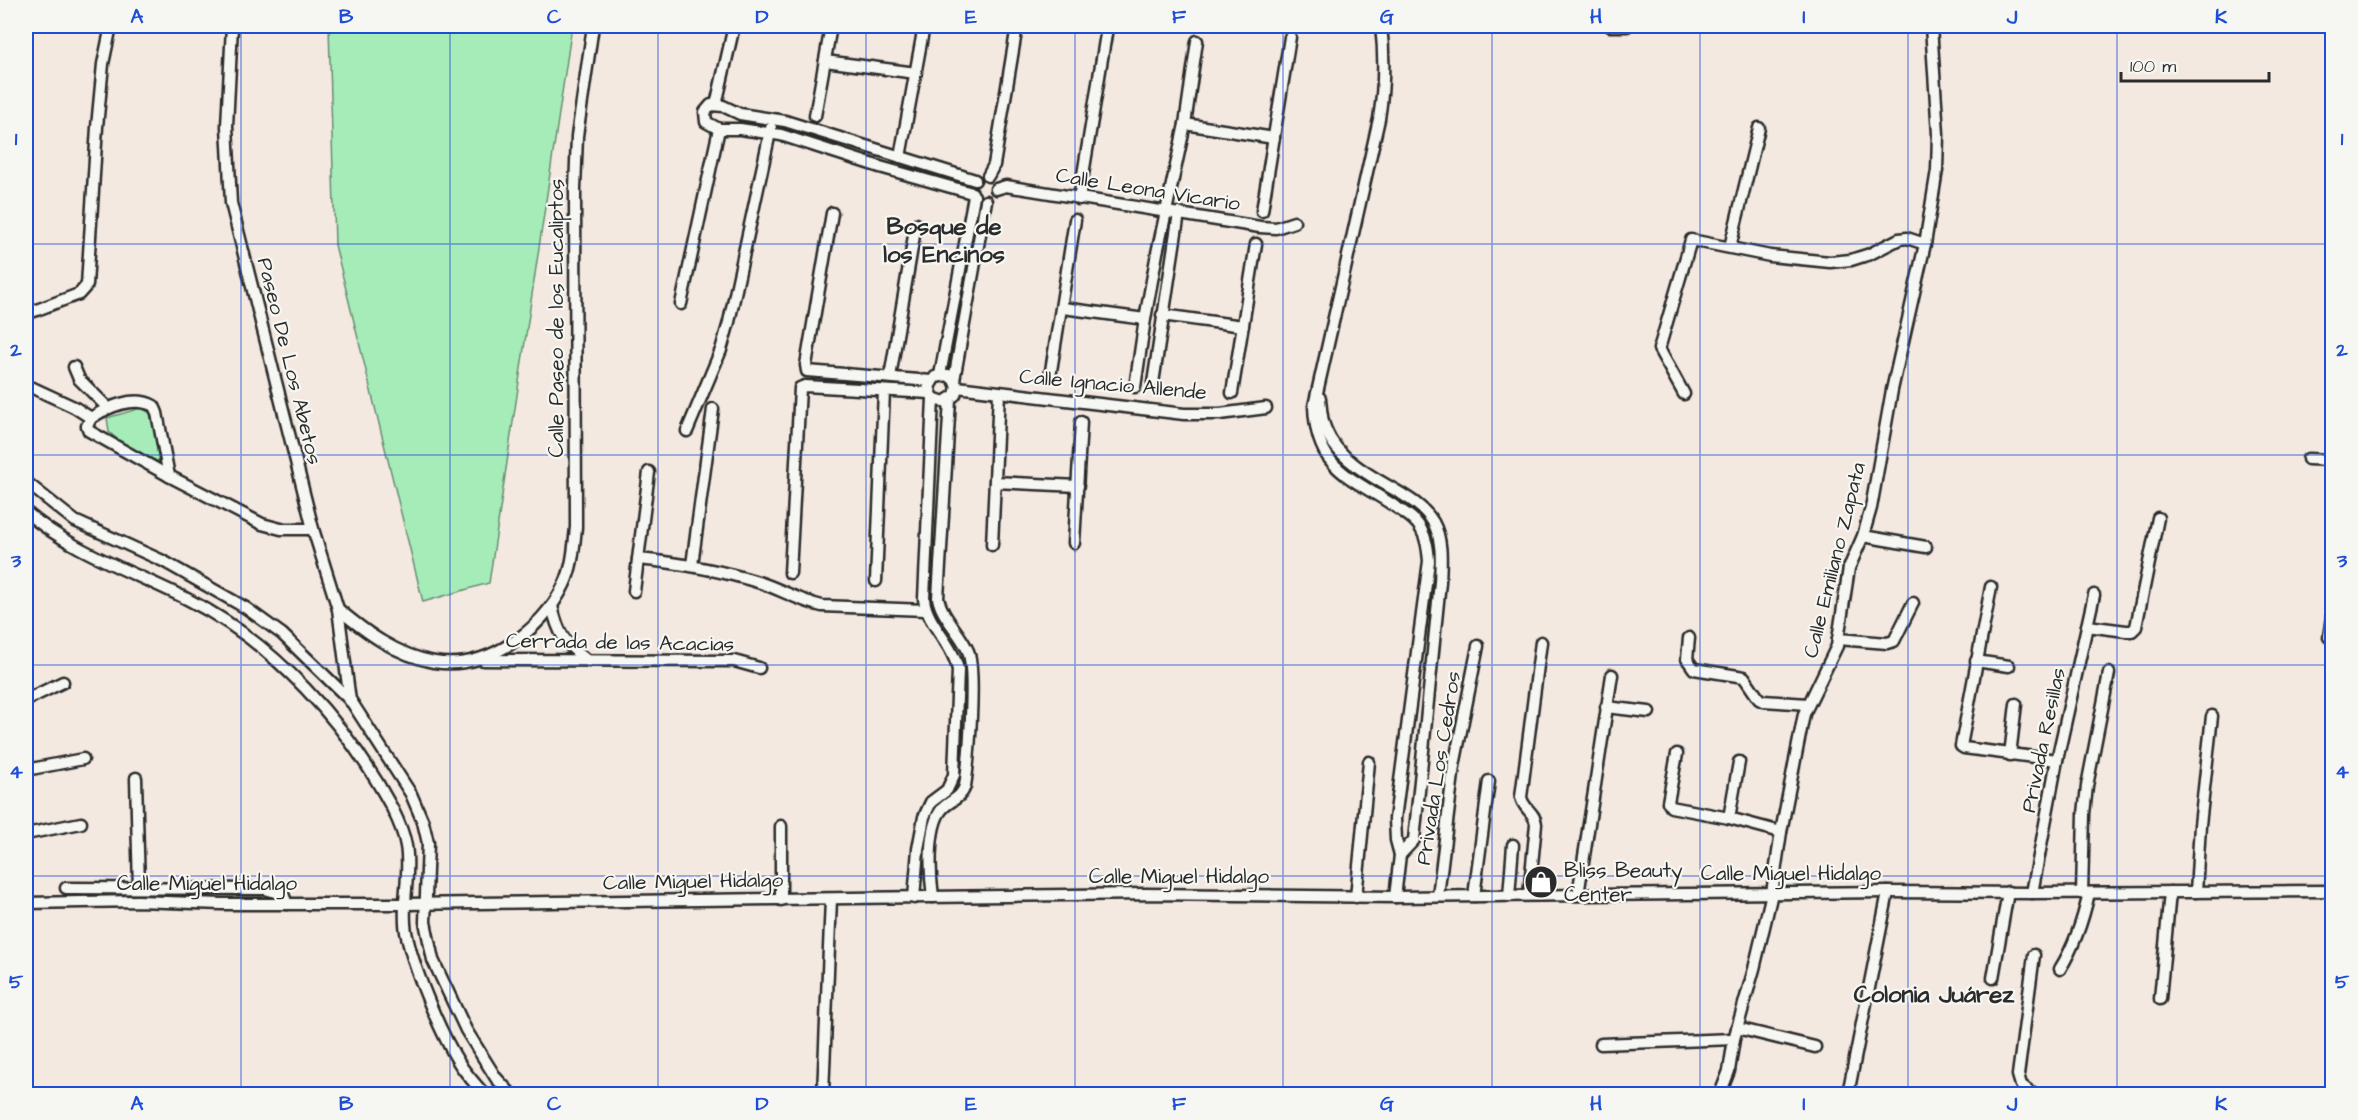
<svg xmlns="http://www.w3.org/2000/svg" width="2358" height="1120" viewBox="0 0 2358 1120" font-family="'Architects Daughter',sans-serif">
  <rect width="100%" height="100%" fill="#f3e9e0"/>
  <filter id="ink" filterUnits="userSpaceOnUse"><feTurbulence type="fractalNoise" baseFrequency=".0167" numOctaves="2"/><feDisplacementMap in="SourceGraphic" scale="12" xChannelSelector="R" yChannelSelector="G"/><feConvolveMatrix kernelMatrix="1 2 1 2 8 2 1 2 1" color-interpolation-filters="sRGB"/></filter>
  <g filter="url(#ink)">
    <g fill="#a5ecb8" stroke="#688c72" stroke-width="1.5">
      <path d="M 329,26 L 572,26 L 489,583 L 423,602 L 335,245 Z"/>
      <path d="M 141,408 L 152,414 L 159,462 L 126,447 L 109,432 L 107,418 Z"/>
    </g>
    <g fill="none" stroke-linecap="round" stroke-linejoin="round">
      <defs>
        <g id="minor">
          <path d="M 232,26 L 227,126 L 231,203 L 313,529 L 338,609 L 350,701"/>
          <path d="M 1381,26 C 1385,58 1384,87 1379,119 L 1314,406 C 1316,468 1347,475 1393,505 C 1403,512 1415,518 1421,529 C 1427,539 1428,550 1429,561 L 1395,819 L 1396,840 L 1400,855 L 1395,897"/>
          <path d="M 1610,26 L 1627,26"/>
          <path d="M 825,61 L 916,73"/>
          <path d="M 716,105 L 734,26"/>
          <path d="M 815,116 L 831,26"/>
          <path d="M 1185,124 L 1274,138"/>
          <path d="M 900,157 L 924,26"/>
          <path d="M 988,176 L 994,165 L 1017,26"/>
          <path d="M 996,189 L 1006,186 L 1260,227 L 1276,228 L 1294,222"/>
          <path d="M 972,193 L 880,167 L 781,135 L 740,129 L 719,129 L 706,122 L 705,112 L 711,105 L 723,106 L 740,114 L 785,121 L 975,180"/>
          <path d="M 1079,199 L 1107,28"/>
          <path d="M 1262,211 L 1290,37"/>
          <path d="M 832,213 L 806,365 L 807,371 L 931,381"/>
          <path d="M 1730,247 L 1759,128"/>
          <path d="M 681,304 L 719,129"/>
          <path d="M 1063,308 L 1145,319"/>
          <path d="M 26,314 L 79,294 L 87,285 L 97,127 L 103,64 L 111,26"/>
          <path d="M 1162,315 L 1243,326"/>
          <path d="M 74,367 L 79,379 L 108,408"/>
          <path d="M 940,375 L 974,196"/>
          <path d="M 890,377 L 916,224"/>
          <path d="M 1050,377 L 1075,220"/>
          <path d="M 954,380 L 948,375 L 935,377 L 929,387 L 933,398 L 944,402 L 955,395 L 957,387 L 954,380 L 986,201"/>
          <path d="M 1153,383 L 1179,213"/>
          <path d="M 957,387 L 1184,414 L 1220,414 L 1266,408"/>
          <path d="M 1135,387 L 1145,319 L 1157,253 L 1185,124 L 1197,41"/>
          <path d="M 33,388 L 74,407 L 91,418"/>
          <path d="M 1232,393 L 1256,244"/>
          <path d="M 1684,394 L 1659,349 L 1691,240 L 1770,256 L 1830,262 L 1851,260 L 1870,254 L 1899,239 L 1907,238 L 1925,244"/>
          <path d="M 1320,398 C 1321,408 1321,420 1326,430 C 1336,457 1370,476 1395,490 C 1410,499 1424,507 1433,522 C 1443,540 1441,562 1440,582 L 1414,840 L 1400,855"/>
          <path d="M 91,418 L 87,426 L 89,431 L 169,476 L 262,524 L 281,529 L 313,529"/>
          <path d="M 91,418 C 108,407 134,395 154,406 L 157,413 L 169,476"/>
          <path d="M 687,431 L 721,350 L 729,322 L 771,128"/>
          <path d="M 2308,459 L 2332,460"/>
          <path d="M 26,482 L 75,521 L 163,561 L 246,608 L 282,634 L 351,701 L 411,794 L 423,822 L 428,843 L 425,922 L 433,960 L 466,1030 L 496,1078 L 511,1094"/>
          <path d="M 995,482 L 1078,486"/>
          <path d="M 26,512 C 72,552 134,572 189,600 C 274,643 347,724 392,808 C 398,820 404,833 406,846 C 411,874 401,904 406,932 C 413,968 441,1035 461,1066 C 468,1076 476,1085 484,1094"/>
          <path d="M 1863,536 L 1926,547"/>
          <path d="M 1074,543 L 1081,422"/>
          <path d="M 992,545 L 999,393"/>
          <path d="M 638,559 C 680,563 720,570 761,583 C 782,590 800,601 822,606 L 925,610"/>
          <path d="M 692,565 L 713,409"/>
          <path d="M 790,573 L 800,388 L 805,386 L 930,393"/>
          <path d="M 876,581 L 884,391"/>
          <path d="M 1991,587 L 1961,746 L 1964,748 L 2057,760"/>
          <path d="M 634,591 L 649,472"/>
          <path d="M 552,606 C 558,634 565,644 588,661"/>
          <path d="M 338,609 C 367,633 396,655 434,662 C 486,671 542,631 564,585 C 573,567 574,546 576,527 L 575,189 L 577,136 L 593,26"/>
          <path d="M 2087,626 L 2126,631 L 2132,631 L 2136,627 L 2158,518"/>
          <path d="M 2329,637 L 2332,616"/>
          <path d="M 1689,638 L 1687,659 L 1694,669 L 1744,677 L 1759,699 L 1763,701 L 1808,704"/>
          <path d="M 1838,639 L 1887,643 L 1894,641 L 1913,603"/>
          <path d="M 483,660 L 734,661 L 759,668"/>
          <path d="M 1976,661 L 2009,666"/>
          <path d="M 26,700 L 63,682"/>
          <path d="M 1606,707 L 1649,712"/>
          <path d="M 1677,754 L 1668,802 L 1671,807 L 1729,818 L 1781,832"/>
          <path d="M 2010,755 L 2016,704"/>
          <path d="M 26,770 L 83,759"/>
          <path d="M 136,778 L 139,888"/>
          <path d="M 1729,818 L 1739,762"/>
          <path d="M 781,826 L 781,900"/>
          <path d="M 26,834 L 81,823"/>
          <path d="M 66,888 L 265,889 L 283,894 L 287,904"/>
          <path d="M 2196,892 L 2200,825 L 2212,716"/>
          <path d="M 2032,893 L 2057,760 L 2094,595"/>
          <path d="M 2082,893 L 2084,814 L 2087,786 L 2109,673"/>
          <path d="M 1529,895 L 1536,824 C 1535,812 1523,809 1521,797 L 1541,642"/>
          <path d="M 1578,895 L 1612,675"/>
          <path d="M 1438,896 L 1454,766 L 1478,646"/>
          <path d="M 1474,896 L 1489,781"/>
          <path d="M 1509,896 L 1513,845"/>
          <path d="M 933,897 C 930,876 927,827 942,809 C 950,800 961,799 965,786 C 969,761 976,672 968,651 C 960,632 942,618 938,598 L 950,400"/>
          <path d="M 1356,897 L 1369,762"/>
          <path d="M 914,898 L 918,849 L 924,817 L 931,802 L 947,790 L 954,775 L 958,670 C 953,643 927,625 924,599 L 933,398"/>
          <path d="M 26,903 L 138,901 L 222,904 L 405,904 L 1146,894 L 1395,897 L 1888,892 L 2032,893 L 2332,891"/>
          <path d="M 2060,969 C 2075,945 2083,920 2089,893"/>
          <path d="M 1993,978 L 2008,892"/>
          <path d="M 2160,999 L 2170,892"/>
          <path d="M 1737,1028 L 1815,1047"/>
          <path d="M 1601,1044 L 1734,1039"/>
          <path d="M 823,1094 L 831,899"/>
          <path d="M 1720,1094 L 1729,1071 L 1734,1039 L 1754,969 L 1772,893 L 1781,832 L 1804,714 L 1837,646 L 1849,568 L 1863,536 L 1871,508 L 1892,390 L 1925,244 L 1937,170 L 1938,134 L 1931,26"/>
          <path d="M 1848,1094 L 1888,892"/>
          <path d="M 2033,1094 L 2021,1085 L 2018,1075 L 2034,955"/>
        </g>
      </defs>
      <use href="#minor" stroke="#2b2b2b" stroke-width="15"/>
      <use href="#minor" stroke="#f6f6f2" stroke-width="10"/>
    </g>
  </g>
  <path fill="none" stroke="#1d4ed8" stroke-width="1.5" stroke-opacity="0.55" d="M 241,26 L 241,1094M 450,26 L 450,1094M 658,26 L 658,1094M 866,26 L 866,1094M 1075,26 L 1075,1094M 1283,26 L 1283,1094M 1492,26 L 1492,1094M 1700,26 L 1700,1094M 1908,26 L 1908,1094M 2117,26 L 2117,1094M 26,244 L 2332,244M 26,455 L 2332,455M 26,665 L 2332,665M 26,876 L 2332,876"/>
  <defs>
    <symbol id="shop-disc" viewBox="-11 -11 22 22"><circle r="9.5" fill="#2b2b2b" stroke="#f6f6f2"/><path d="M-5-2.5h2.3a2.7 3.5 0 0 1 5.4 0H5L5.5 6h-11ZM-1.5-2.5h3a1.5 2.3 0 0 0-3 0Z" fill="#fff"/></symbol>
  </defs>
  <g fill-rule="evenodd">
    <use href="#shop-disc" x="1522" y="863" width="38" height="38"/>
  </g>
  <g text-anchor="middle" stroke-width="4.5" stroke-linejoin="round" paint-order="stroke">
    <g font-size="21" fill="#2b2b2b" stroke="#f6f6f2">
      <text transform="translate(1148 189) rotate(9)" y="7">Calle Leona Vicario</text>
      <text transform="translate(556 318) rotate(-90)" y="7">Calle Paseo de los Eucaliptos</text>
      <text transform="translate(290 361) rotate(76)" y="7">Paseo De Los Abetos</text>
      <text transform="translate(1113 384) rotate(5)" y="7">Calle Ignacio Allende</text>
      <text transform="translate(1834 560) rotate(-76)" y="7">Calle Emiliano Zapata</text>
      <text transform="translate(620 642) rotate(1)" y="7">Cerrada de las Acacias</text>
      <text transform="translate(2043 740) rotate(-78)" y="7">Privada Resillas</text>
      <text transform="translate(1438 768) rotate(-81)" y="7">Privada Los Cedros</text>
      <text x="1791" y="880">Calle Miguel Hidalgo</text>
      <text x="1179" y="883">Calle Miguel Hidalgo</text>
      <text transform="translate(693 881) rotate(-1)" y="7">Calle Miguel Hidalgo</text>
      <text x="207" y="890">Calle Miguel Hidalgo</text>
    </g>
    <g font-size="21" fill="#2b2b2b" stroke="#f6f6f2" text-anchor="start">
      <text x="1564" y="877">Bliss Beauty<tspan x="1564" dy="24">Center</tspan></text>
    </g>
    <g font-size="24" font-weight="bold" fill="#2b2b2b" stroke="#f6f6f2">
      <text x="944" y="234">Bosque de<tspan x="944" dy="28">los Encinos</tspan></text>
      <text x="1934" y="1002">Colonia Juárez</text>
    </g>
  </g>
  <rect width="2358" height="1120" fill="none" stroke="#f6f6f2" stroke-width="66"/>
  <path d="M2121 72v9h148v-9" fill="none" stroke="#2b2b2b" stroke-width="3"/>
  <text x="2130" y="72" font-size="18" fill="#2b2b2b" stroke="#f6f6f2" stroke-width="4.5" paint-order="stroke">100 m</text>
  <rect x="33" y="33" width="2292" height="1054" fill="none" stroke="#1d4ed8" stroke-width="2"/>
  <g font-size="20" text-anchor="middle" font-weight="bold" fill="#1d4ed8">
    <text x="137" y="23">A</text>
    <text x="346" y="23">B</text>
    <text x="554" y="23">C</text>
    <text x="762" y="23">D</text>
    <text x="971" y="23">E</text>
    <text x="1179" y="23">F</text>
    <text x="1387" y="23">G</text>
    <text x="1596" y="23">H</text>
    <text x="1804" y="23">I</text>
    <text x="2012" y="23">J</text>
    <text x="2221" y="23">K</text>
    <text x="16" y="145">1</text>
    <text x="2342" y="145">1</text>
    <text x="16" y="356">2</text>
    <text x="2342" y="356">2</text>
    <text x="16" y="567">3</text>
    <text x="2342" y="567">3</text>
    <text x="16" y="778">4</text>
    <text x="2342" y="778">4</text>
    <text x="16" y="988">5</text>
    <text x="2342" y="988">5</text>
    <text x="137" y="1110">A</text>
    <text x="346" y="1110">B</text>
    <text x="554" y="1110">C</text>
    <text x="762" y="1110">D</text>
    <text x="971" y="1110">E</text>
    <text x="1179" y="1110">F</text>
    <text x="1387" y="1110">G</text>
    <text x="1596" y="1110">H</text>
    <text x="1804" y="1110">I</text>
    <text x="2012" y="1110">J</text>
    <text x="2221" y="1110">K</text>
  </g>
</svg>
